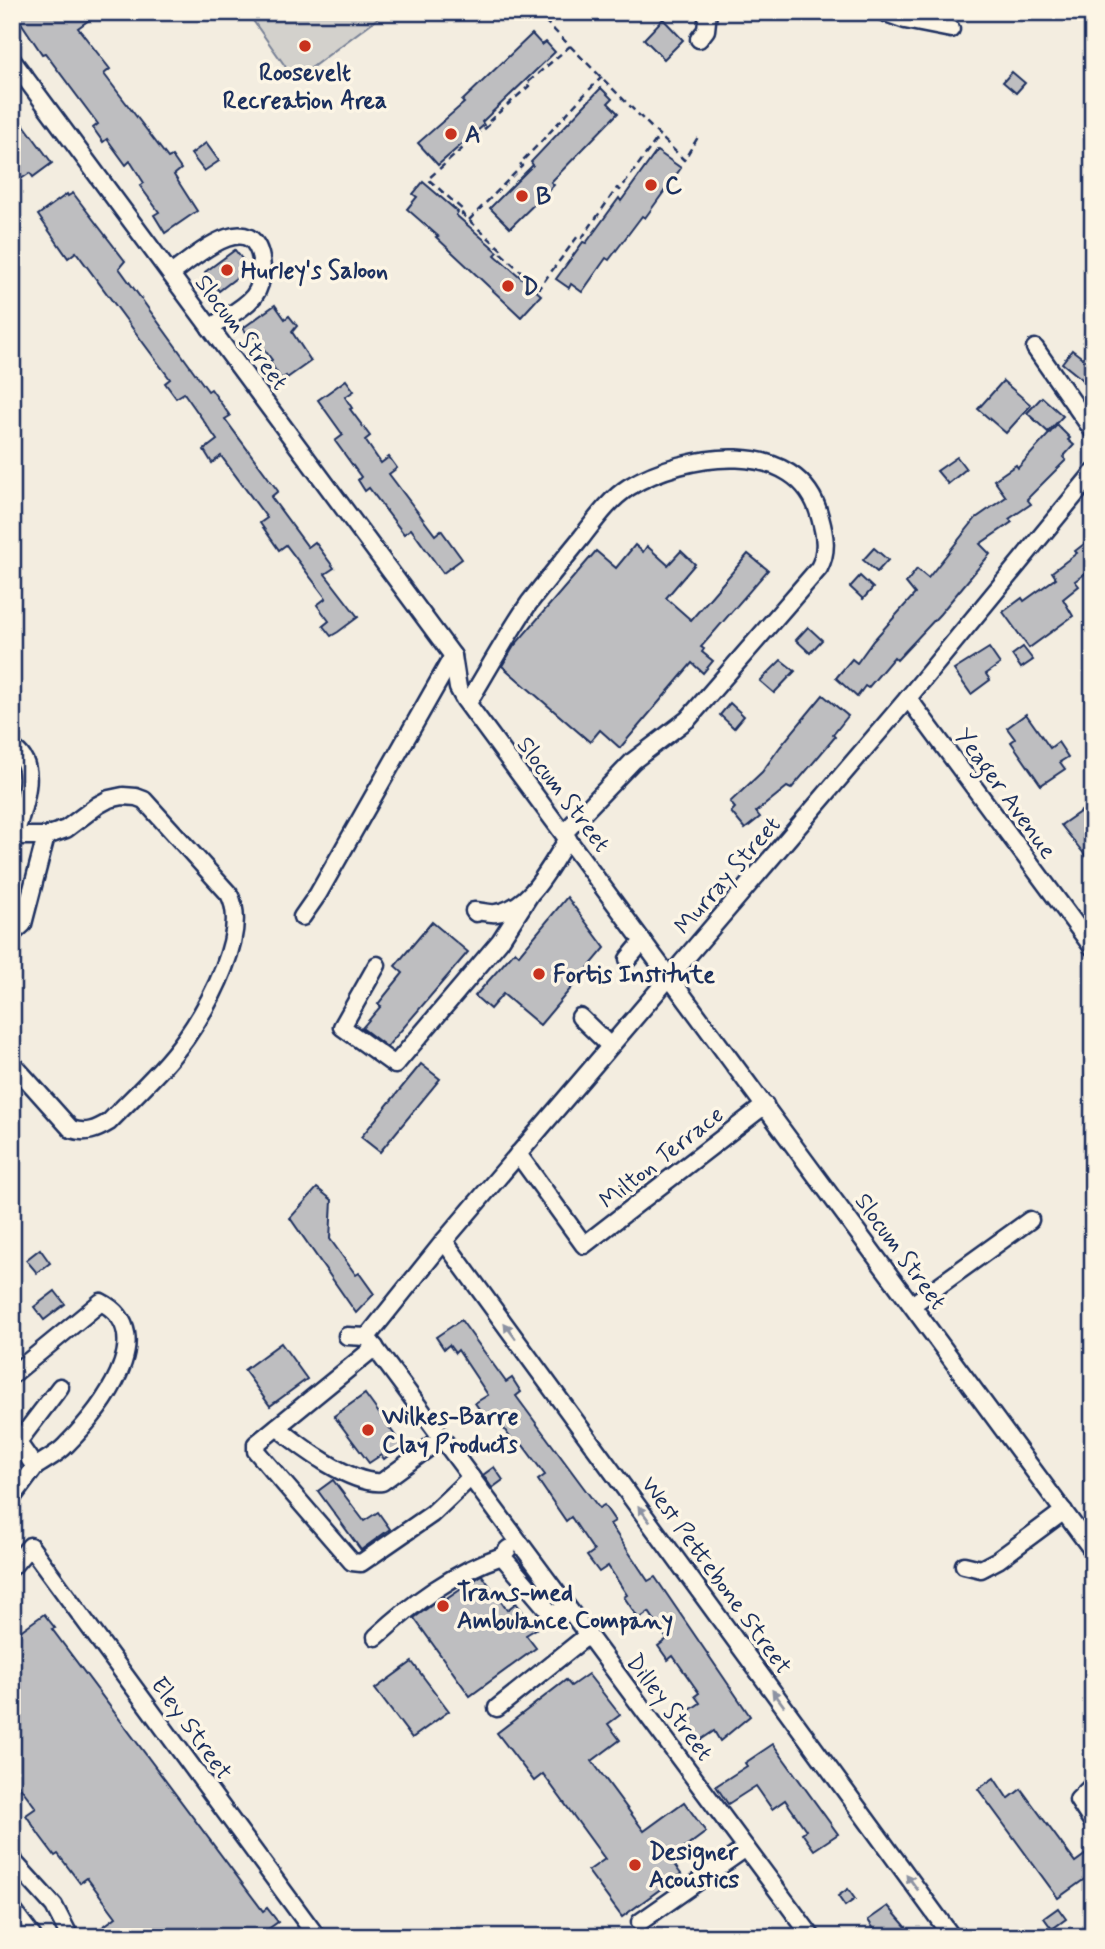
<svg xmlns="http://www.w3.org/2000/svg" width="1105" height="1949" viewBox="0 0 1105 1949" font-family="Mynerve,sans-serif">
  <rect width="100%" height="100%" fill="#f3ede0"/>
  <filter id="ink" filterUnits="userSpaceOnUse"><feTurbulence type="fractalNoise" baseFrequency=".0143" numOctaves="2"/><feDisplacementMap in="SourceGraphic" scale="14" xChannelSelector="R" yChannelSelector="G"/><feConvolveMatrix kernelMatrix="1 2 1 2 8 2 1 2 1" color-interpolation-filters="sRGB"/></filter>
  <g filter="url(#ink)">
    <path fill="#d3d1cc" stroke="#778095" stroke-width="2" d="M 247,12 L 386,12 L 295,80 Z"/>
    <g fill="#bebec0" stroke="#1b2f5e" stroke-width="2">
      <path d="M 14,12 L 100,12 L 78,28 L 110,69 L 104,74 L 168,158 L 172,156 L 181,169 L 174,175 L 197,211 L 165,233 L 154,215 L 159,212 L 140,186 L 144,183 L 130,161 L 126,165 L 107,139 L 103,142 L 93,128 L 98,124 L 45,53 L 42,54 Z"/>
      <path d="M 663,19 L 683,40 L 664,59 L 644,39 Z"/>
      <path d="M 532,34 L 542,45 L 546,42 L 555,52 L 482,122 L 484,125 L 438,165 L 418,143 L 464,103 L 462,101 Z"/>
      <path d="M 1012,72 L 1025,83 L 1016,93 L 1003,82 Z"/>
      <path d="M 601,88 L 612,99 L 608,103 L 618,113 L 551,182 L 554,185 L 510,228 L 490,208 L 533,165 L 531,162 Z"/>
      <path d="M 24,125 L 52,163 L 33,177 L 30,173 L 12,185 L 12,134 Z"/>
      <path d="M 206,143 L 219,161 L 204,171 L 191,154 Z"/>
      <path d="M 657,151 L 681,168 L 645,218 L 642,216 L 609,260 L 606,258 L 582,292 L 571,284 L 569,288 L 556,279 L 583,242 L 586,243 L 619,198 L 621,201 Z"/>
      <path d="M 423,182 L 458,212 L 456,215 L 498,252 L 495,255 L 541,295 L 521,317 L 436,237 L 438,236 L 407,209 L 417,197 L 413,194 Z"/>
      <path d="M 73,193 L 125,261 L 119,268 L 208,391 L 211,389 L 230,416 L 225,419 L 278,491 L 271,497 L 308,547 L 315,542 L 334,568 L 325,574 L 358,617 L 338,632 L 331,636 L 323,626 L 329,621 L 317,605 L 326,598 L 286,545 L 279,550 L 260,523 L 267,518 L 221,456 L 212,463 L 204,450 L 217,440 L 184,393 L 176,398 L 165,383 L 170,379 L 76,252 L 68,258 L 38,215 L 67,194 L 68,196 Z"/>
      <path d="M 235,250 L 249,268 L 219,291 L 205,272 Z"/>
      <path d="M 275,305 L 285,319 L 289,316 L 297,326 L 292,332 L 311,361 L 287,378 L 286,376 L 281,379 L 270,362 L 272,360 L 254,336 L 251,339 L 243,328 Z"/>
      <path d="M 1072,350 L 1093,366 L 1093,388 L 1062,363 Z"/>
      <path d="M 346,380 L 354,391 L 345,397 L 352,408 L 350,409 L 370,436 L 365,440 L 381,463 L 389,457 L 397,468 L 389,474 L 435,535 L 441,530 L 462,559 L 443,573 L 411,529 L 404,534 L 369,488 L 365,491 L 358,480 L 361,477 L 335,441 L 343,435 L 318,400 Z"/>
      <path d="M 1003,381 L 1031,405 L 1006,433 L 978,409 Z"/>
      <path d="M 1042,397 L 1063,416 L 1048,432 L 1027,413 Z"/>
      <path d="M 1057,425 L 1070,438 L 1068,440 L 1074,445 L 1063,457 L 1066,460 L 1027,499 L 1031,504 L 1009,519 L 1012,522 L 980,544 L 990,554 L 940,614 L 897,660 L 894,657 L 868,688 L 865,686 L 857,697 L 836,678 L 852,659 L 857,663 L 873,641 L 915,594 L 906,583 L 917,569 L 928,578 L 976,518 L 1006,497 L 994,480 L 1016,465 L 1018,468 Z"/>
      <path d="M 957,457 L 966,469 L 948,484 L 937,471 Z"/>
      <path d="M 1093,537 L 1093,568 L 1075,581 L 1079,586 L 1063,599 L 1073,616 L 1029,648 L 1003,612 L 1022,598 L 1024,601 L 1056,578 L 1052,572 L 1077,553 L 1075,551 Z"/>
      <path d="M 635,545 L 643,552 L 647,546 L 668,565 L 681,551 L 695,564 L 666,598 L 691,620 L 748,554 L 768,570 L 701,647 L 704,649 L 702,652 L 713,661 L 703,673 L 692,663 L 620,748 L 600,730 L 590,742 L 502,666 L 514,646 L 596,551 L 616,568 Z"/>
      <path d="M 874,548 L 888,560 L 877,572 L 863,560 Z"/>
      <path d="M 860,576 L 873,588 L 863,599 L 850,587 Z"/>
      <path d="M 808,627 L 822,640 L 810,653 L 796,640 Z"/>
      <path d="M 1023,647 L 1033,660 L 1021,668 L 1012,655 Z"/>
      <path d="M 989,648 L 1000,664 L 986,674 L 990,680 L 971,694 L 954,670 Z"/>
      <path d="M 781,660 L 795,671 L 774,693 L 760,681 Z"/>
      <path d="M 823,695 L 848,716 L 833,735 L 835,737 L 791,789 L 787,787 L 756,812 L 760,817 L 745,829 L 731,812 L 735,808 L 730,802 L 762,772 L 780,747 Z"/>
      <path d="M 730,703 L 744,716 L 734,728 L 720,715 Z"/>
      <path d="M 1026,714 L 1050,748 L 1058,742 L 1068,757 L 1060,762 L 1065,769 L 1041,785 L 1011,742 L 1015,739 L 1007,728 Z"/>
      <path d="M 1093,803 L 1093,865 L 1061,825 Z"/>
      <path d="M 567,897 L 605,948 L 540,1025 L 503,994 L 490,1009 L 475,996 L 515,951 L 519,955 Z"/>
      <path d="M 432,922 L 468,952 L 387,1047 L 362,1028 L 381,1006 L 378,1004 L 403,973 L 395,966 Z"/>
      <path d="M 421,1064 L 440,1079 L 380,1152 L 361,1137 Z"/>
      <path d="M 317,1188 L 332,1200 L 330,1239 L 356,1275 L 359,1273 L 374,1294 L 356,1313 L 290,1218 Z"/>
      <path d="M 40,1249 L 50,1263 L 37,1273 L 26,1260 Z"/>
      <path d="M 55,1291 L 65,1304 L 44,1320 L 34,1307 Z"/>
      <path d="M 461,1320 L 506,1382 L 512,1378 L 521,1392 L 516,1396 L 581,1484 L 599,1508 L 604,1505 L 615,1521 L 610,1524 L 648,1581 L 655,1577 L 750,1716 L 720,1741 L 714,1731 L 699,1741 L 681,1716 L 700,1703 L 695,1696 L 699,1693 L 673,1656 L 668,1660 L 658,1646 L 667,1639 L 649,1612 L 639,1619 L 624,1597 L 627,1595 L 608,1566 L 599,1572 L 587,1556 L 594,1551 L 571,1517 L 566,1521 L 538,1480 L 545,1475 L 522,1444 L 518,1440 L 514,1443 L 492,1412 L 485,1417 L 475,1403 L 488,1395 L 458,1350 L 455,1353 L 449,1345 L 444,1349 L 436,1337 Z"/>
      <path d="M 281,1343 L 307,1379 L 270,1406 L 244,1370 Z"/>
      <path d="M 365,1394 L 402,1445 L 384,1459 L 381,1455 L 369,1463 L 334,1416 Z"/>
      <path d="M 494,1467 L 503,1480 L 492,1488 L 483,1475 Z"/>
      <path d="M 333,1480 L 364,1521 L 378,1512 L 390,1529 L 361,1550 L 318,1491 Z"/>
      <path d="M 482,1575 L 507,1610 L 516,1603 L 536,1629 L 526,1635 L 536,1648 L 470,1696 L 414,1618 L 443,1597 L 445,1600 Z"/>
      <path d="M 44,1614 L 55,1628 L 52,1629 L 263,1911 L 267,1908 L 278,1922 L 257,1937 L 89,1937 L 116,1917 L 87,1878 L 80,1883 L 58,1854 L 55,1856 L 40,1836 L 26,1815 L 36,1808 L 12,1776 L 12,1637 Z"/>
      <path d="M 412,1662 L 449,1711 L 412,1738 L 375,1689 Z"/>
      <path d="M 588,1674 L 620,1715 L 608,1724 L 620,1740 L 592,1761 L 644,1831 L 684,1802 L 706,1832 L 670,1859 L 681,1874 L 622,1917 L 588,1871 L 605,1859 L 543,1774 L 534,1781 L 497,1733 L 566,1680 L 571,1686 Z"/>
      <path d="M 773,1744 L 838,1834 L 814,1850 L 802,1833 L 806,1830 L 785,1800 L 772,1809 L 756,1786 L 728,1804 L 716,1786 L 747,1766 L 745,1763 Z"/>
      <path d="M 994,1778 L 1008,1799 L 1021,1789 L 1075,1862 L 1093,1849 L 1093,1873 L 1058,1898 L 978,1789 Z"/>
      <path d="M 848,1889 L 855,1899 L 845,1906 L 838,1896 Z"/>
      <path d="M 888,1906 L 907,1928 L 905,1930 L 909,1937 L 879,1937 L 868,1920 Z"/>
      <path d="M 1058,1908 L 1066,1919 L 1052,1929 L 1044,1918 Z"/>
    </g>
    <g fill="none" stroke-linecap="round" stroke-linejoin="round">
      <defs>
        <g id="minor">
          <path d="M 883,12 L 905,20 L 951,29"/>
          <path d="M 699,39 L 706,30 L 708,12"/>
          <path d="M 12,60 L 453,656 L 458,688 L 464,699 L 1093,1551"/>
          <path d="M 171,274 C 192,259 251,205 261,259 C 263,272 262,285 254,296 C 243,310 225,317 210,328"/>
          <path d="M 1035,348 L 1093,431"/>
          <path d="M 908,698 L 1093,948"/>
          <path d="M 468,703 C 488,670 507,635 529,603 C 546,581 564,559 582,537 C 596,519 610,499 629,487 C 684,453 799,435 820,517 C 825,535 828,551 819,568 L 688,719 L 633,761 L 564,833"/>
          <path d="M 12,748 C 42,765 21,810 15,836"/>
          <path d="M 12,836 L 46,836 L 23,924 L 12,934"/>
          <path d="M 476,913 L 474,911 C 481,911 490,914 496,913 C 532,908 550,865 568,839"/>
          <path d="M 302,917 L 318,894 L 453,656"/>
          <path d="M 628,959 L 643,941"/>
          <path d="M 377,965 L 342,1027 L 395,1065 L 500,941 L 529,896"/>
          <path d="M 580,1017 L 610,1046"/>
          <path d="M 12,1063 L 71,1129 C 86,1134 96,1130 109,1122 C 135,1095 165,1068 186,1038 C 209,1005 250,932 229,894 L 144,800 L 136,797 L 123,796 L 109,799 L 98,805 L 66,829 L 46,836"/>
          <path d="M 518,1154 L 584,1245 L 765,1105"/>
          <path d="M 444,1241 L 952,1937"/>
          <path d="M 912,1305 L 1030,1220"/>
          <path d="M 347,1336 L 367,1337"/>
          <path d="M 367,1337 L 444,1241 L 908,698 L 1093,473"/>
          <path d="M 367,1337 L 812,1937"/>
          <path d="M 375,1347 L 256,1444 L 256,1451 L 352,1562 L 361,1563 L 432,1514 L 471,1477"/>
          <path d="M 12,1375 L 101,1302 C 163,1334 97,1414 66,1445 C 58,1454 45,1460 35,1467"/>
          <path d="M 277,1427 C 301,1447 351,1485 382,1482 L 442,1438"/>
          <path d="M 12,1434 L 35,1467 L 12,1498"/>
          <path d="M 18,1442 L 60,1387"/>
          <path d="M 508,1549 L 502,1556 L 553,1616 L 567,1607"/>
          <path d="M 964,1565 L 981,1569 L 998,1560 L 1064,1511"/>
          <path d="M 12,1567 L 30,1546 L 317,1937"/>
          <path d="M 376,1637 C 413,1603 454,1572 502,1556"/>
          <path d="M 497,1708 L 588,1635"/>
          <path d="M 1093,1785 L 1078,1800 L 1093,1823"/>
          <path d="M 12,1856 L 15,1863 L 54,1906 L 70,1937"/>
          <path d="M 12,1909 L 33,1937"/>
          <path d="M 640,1922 L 746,1848"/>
        </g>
      </defs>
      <use href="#minor" stroke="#1b2f5e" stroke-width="21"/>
      <g stroke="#1b2f5e" stroke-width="2.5" stroke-dasharray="7 5" stroke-linecap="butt">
        <path d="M 552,12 L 544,20 L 684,160 L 698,137"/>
        <path d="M 570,46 L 526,84 L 529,86 L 488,122 L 490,124 L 428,179 L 464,211 L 462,214 L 503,251 L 501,253 L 539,288 L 578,236 L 582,238 L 617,188 L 620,190 L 659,136"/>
        <path d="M 469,220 L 522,166 L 520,163 C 549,135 573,105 602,77"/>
      </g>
      <use href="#minor" stroke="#fcf5e5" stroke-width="16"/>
    </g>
    <defs><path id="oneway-solid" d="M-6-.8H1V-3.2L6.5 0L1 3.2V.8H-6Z" transform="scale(1.75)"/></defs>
    <g fill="#8c92a2">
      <use href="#oneway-solid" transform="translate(510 1331) rotate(-126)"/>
      <use href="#oneway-solid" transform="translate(644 1514) rotate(-126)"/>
      <use href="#oneway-solid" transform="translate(778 1698) rotate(-126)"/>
      <use href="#oneway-solid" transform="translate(912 1882) rotate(-126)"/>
    </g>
  </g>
  <g fill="#c8321e" stroke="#fcf5e5" stroke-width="2.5">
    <circle cx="305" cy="46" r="7"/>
    <circle cx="451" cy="134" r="7"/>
    <circle cx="651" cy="185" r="7"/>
    <circle cx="522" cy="196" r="7"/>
    <circle cx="227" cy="270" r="7"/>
    <circle cx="508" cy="286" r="7"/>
    <circle cx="539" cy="974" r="7"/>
    <circle cx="368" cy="1430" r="7"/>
    <circle cx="443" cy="1606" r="7"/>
    <circle cx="635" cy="1865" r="7"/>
  </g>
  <g text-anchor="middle" stroke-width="7" stroke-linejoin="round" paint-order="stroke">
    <g font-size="24" font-weight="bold" fill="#1b2f5e" stroke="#fcf5e5" text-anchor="start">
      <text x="305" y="80" text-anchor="middle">Roosevelt<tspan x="305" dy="28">Recreation Area</tspan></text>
      <text x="465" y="142">A</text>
      <text x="665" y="193">C</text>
      <text x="536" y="204">B</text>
      <text x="241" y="278">Hurley's Saloon</text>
      <text x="522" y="294">D</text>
      <text x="553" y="982">Fortis Institute</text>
      <text x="382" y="1424">Wilkes-Barre<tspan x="382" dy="28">Clay Products</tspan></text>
      <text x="457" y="1600">Trans-med<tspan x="457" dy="28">Ambulance Company</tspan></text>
      <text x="649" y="1859">Designer<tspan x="649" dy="28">Acoustics</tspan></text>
    </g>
    <g font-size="24" fill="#1b2f5e" stroke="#fcf5e5">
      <text transform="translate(242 332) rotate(53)" y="8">Slocum Street</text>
      <text transform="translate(1006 793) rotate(54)" y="8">Yeager Avenue</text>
      <text transform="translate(564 794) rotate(53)" y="8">Slocum Street</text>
      <text transform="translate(727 875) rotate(-49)" y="8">Murray Street</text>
      <text transform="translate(661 1157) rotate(-38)" y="8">Milton Terrace</text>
      <text transform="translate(901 1251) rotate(54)" y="8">Slocum Street</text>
      <text transform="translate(717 1575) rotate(54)" y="8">West Pettebone Street</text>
      <text transform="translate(670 1707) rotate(53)" y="8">Dilley Street</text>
      <text transform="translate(192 1728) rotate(54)" y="8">Eley Street</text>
    </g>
  </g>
  <rect width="1105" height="1949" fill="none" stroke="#fcf5e5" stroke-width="42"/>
  <rect x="21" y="21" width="1063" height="1907" fill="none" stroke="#1b2f5e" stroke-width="2.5" filter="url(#ink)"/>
</svg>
